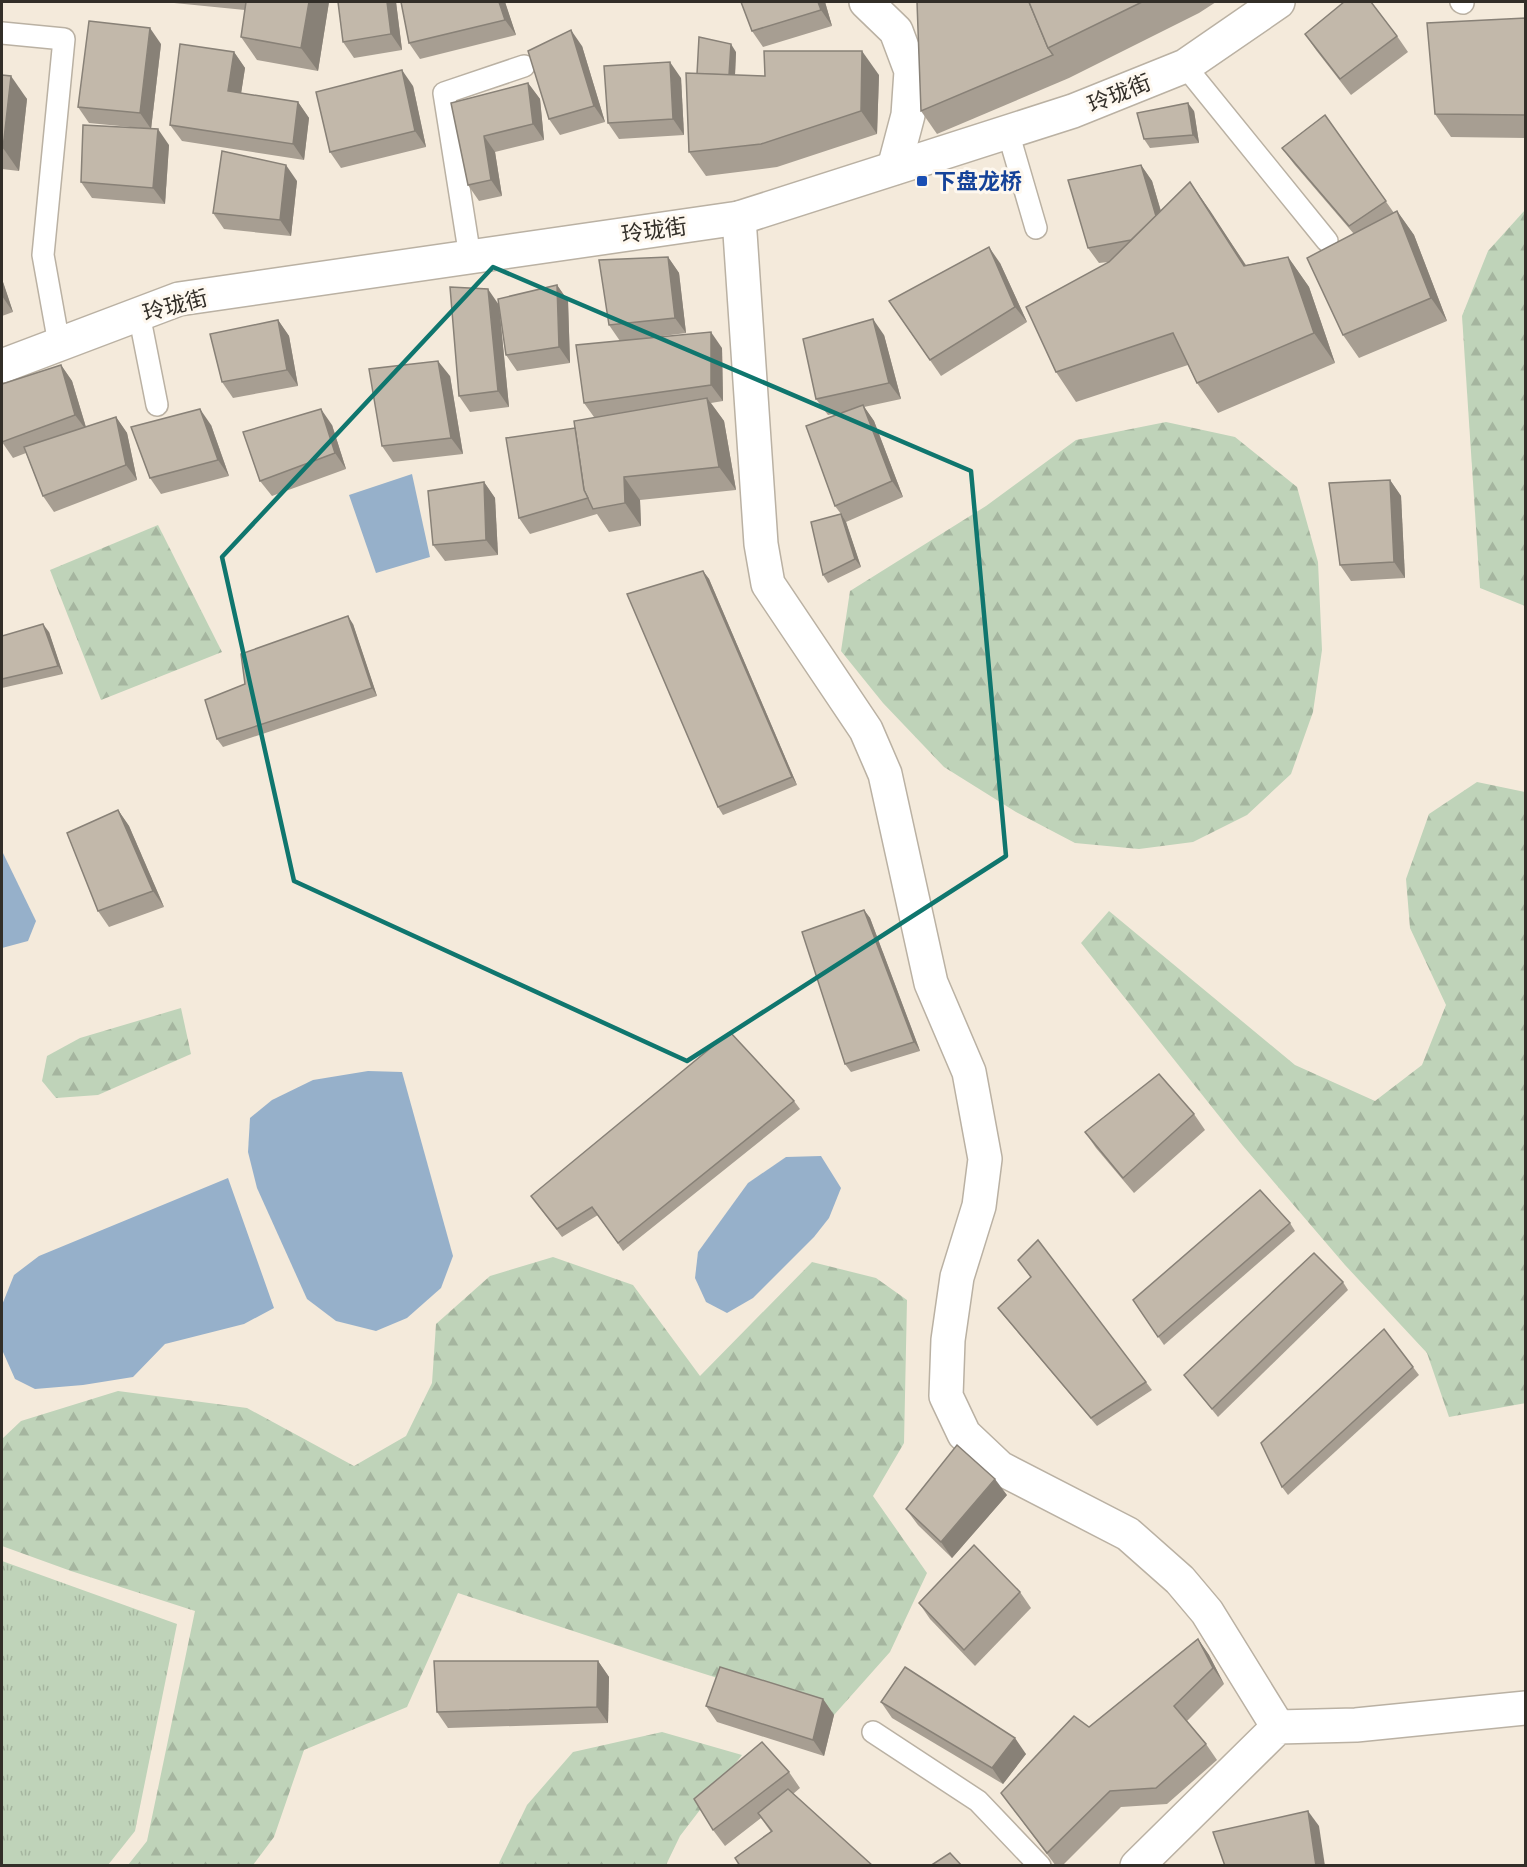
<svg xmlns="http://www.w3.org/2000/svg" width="1527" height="1867" viewBox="0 0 1527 1867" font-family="'Alegreya Sans','Noto Sans SC',sans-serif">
  <defs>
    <pattern id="grass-tufts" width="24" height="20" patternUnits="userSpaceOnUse" patternTransform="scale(1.5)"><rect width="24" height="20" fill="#bfd3b9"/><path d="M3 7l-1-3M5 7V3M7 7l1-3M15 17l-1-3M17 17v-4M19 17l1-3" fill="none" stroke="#a5b59f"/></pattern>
    <pattern id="forest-firs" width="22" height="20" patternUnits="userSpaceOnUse" patternTransform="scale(1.5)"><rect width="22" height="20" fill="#bfd3b9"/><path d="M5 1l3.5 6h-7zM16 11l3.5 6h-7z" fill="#a5b59f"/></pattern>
  </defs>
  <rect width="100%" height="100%" fill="#f4eadb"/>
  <path fill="url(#grass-tufts)" d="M 2,1561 L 177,1624 L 135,1831 L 108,1865 L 2,1865 Z"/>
  <g fill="url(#forest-firs)">
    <path d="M 1525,210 L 1525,606 L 1480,588 L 1462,316 L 1488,251 Z"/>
    <path d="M 1166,422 L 1235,437 L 1297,487 L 1318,562 L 1322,650 L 1313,712 L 1291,774 L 1247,815 L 1193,842 L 1139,849 L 1075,843 L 1016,812 L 944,767 L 883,703 L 841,651 L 850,591 L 986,506 L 1076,440 Z"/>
    <path d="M 158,525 L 222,652 L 101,700 L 50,570 Z"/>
    <path d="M 1477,782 L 1525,792 L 1526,1403 L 1449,1417 L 1427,1353 L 1345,1265 L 1243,1146 L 1081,943 L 1109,911 L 1295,1065 L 1375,1101 L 1422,1065 L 1446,1005 L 1410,928 L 1406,879 L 1429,814 Z"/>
    <path d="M 181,1008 L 191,1054 L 98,1095 L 56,1098 L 42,1081 L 47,1056 L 80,1038 Z"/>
    <path d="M 553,1257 L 633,1285 L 700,1376 L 812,1262 L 876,1278 L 907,1300 L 904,1443 L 873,1496 L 927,1573 L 890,1652 L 834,1715 L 670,1663 L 458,1593 L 407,1707 L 304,1750 L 274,1837 L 253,1865 L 128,1865 L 147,1841 L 195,1611 L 71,1571 L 2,1546 L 2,1439 L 21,1421 L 118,1391 L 247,1408 L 354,1466 L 406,1436 L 432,1383 L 436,1324 L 490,1276 Z"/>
    <path d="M 662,1732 L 742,1755 L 680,1836 L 666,1865 L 500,1866 L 499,1863 L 527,1805 L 573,1752 Z"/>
  </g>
  <g fill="#96b0ca">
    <path d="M 412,474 L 430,557 L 376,573 L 349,495 Z"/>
    <path d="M 2,851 L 36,921 L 28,941 L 2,948 Z"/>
    <path d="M 368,1071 L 402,1072 L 453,1256 L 441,1288 L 407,1318 L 376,1331 L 336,1321 L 307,1299 L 257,1188 L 248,1152 L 250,1118 L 272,1100 L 313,1080 Z"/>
    <path d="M 821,1156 L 841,1188 L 829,1218 L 814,1237 L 753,1298 L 727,1313 L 706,1302 L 695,1278 L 698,1252 L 748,1183 L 786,1157 Z"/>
    <path d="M 228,1178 L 274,1308 L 244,1324 L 165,1344 L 133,1377 L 83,1385 L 35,1389 L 15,1379 L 3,1352 L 2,1305 L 14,1275 L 39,1256 Z"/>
  </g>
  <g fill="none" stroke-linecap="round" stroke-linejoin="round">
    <defs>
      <g id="lane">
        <path d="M 1461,2 L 1463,3"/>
        <path d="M 2,33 L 64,39 L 43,255 L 59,344"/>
        <path d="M 1185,66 L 1327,241"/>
        <path d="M 1008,132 L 1036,228"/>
        <path d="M 470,257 L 444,93 L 524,66"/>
        <path d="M 139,314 L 157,405"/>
        <path d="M 873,1732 L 978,1801 L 1040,1866"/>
      </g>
      <g id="street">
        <path d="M 866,2 L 896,31 L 911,71 L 908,115 L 894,168"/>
        <path d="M 739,218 L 761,544 L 768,584 L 866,730 L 885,774 L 931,983 L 969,1072 L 985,1159 L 979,1206 L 957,1277 L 948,1340 L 946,1396 L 964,1434 L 1000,1468 L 1128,1534 L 1180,1580 L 1207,1612 L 1278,1727"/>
        <path d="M 1137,1866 L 1278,1727 L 1356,1725 L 1526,1708"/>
      </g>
      <path id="secondary" d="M 2,366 L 179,299 L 739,218 L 1073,111 L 1185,66 L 1278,2"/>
    </defs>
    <use href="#lane" stroke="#bab1a3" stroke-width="24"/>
    <use href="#street" stroke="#bab1a3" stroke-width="36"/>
    <use href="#secondary" stroke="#bab1a3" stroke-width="36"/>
    <use href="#lane" stroke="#fff" stroke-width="21"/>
    <use href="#street" stroke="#fff" stroke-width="33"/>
    <use href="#secondary" stroke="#fff" stroke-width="33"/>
  </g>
  <g fill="#a79e92">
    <path d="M 164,2 L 329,2 L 318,71 L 257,60 L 241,37 L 245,10 Z"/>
    <path d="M 396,2 L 402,50 L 354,58 L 343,42 Z"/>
    <path d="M 505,2 L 516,35 L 420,59 L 409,43 Z"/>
    <path d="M 741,2 L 825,2 L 832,26 L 763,47 L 752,31 Z"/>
    <path d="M 917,2 L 1216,2 L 1199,13 L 1069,78 L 937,134 L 921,111 Z"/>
    <path d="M 1526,18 L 1526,138 L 1451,137 L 1435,114 Z"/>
    <path d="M 1305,34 L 1397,36 L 1408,52 L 1351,95 L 1316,50 Z"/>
    <path d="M 161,44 L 151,129 L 89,123 L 78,107 Z"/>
    <path d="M 582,46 L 605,122 L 560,135 L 549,119 Z"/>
    <path d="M 234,52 L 245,68 L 241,93 L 298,102 L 309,118 L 304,160 L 182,141 L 170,125 Z"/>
    <path d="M 736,52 L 735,75 L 765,76 L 879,75 L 877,134 L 777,167 L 706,176 L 689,152 L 697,74 Z"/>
    <path d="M 2,75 L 27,99 L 19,171 L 2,169 Z"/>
    <path d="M 681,78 L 684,135 L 619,139 L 608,123 Z"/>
    <path d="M 528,83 L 540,99 L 544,140 L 495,152 L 502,196 L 479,201 L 468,185 L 451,103 Z"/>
    <path d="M 413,86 L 426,147 L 341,168 L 330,152 Z"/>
    <path d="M 1194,111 L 1199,143 L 1150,148 L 1144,139 Z"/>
    <path d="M 1325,115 L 1394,213 L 1397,211 L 1414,235 L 1447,321 L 1359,358 L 1343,335 L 1354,234 L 1294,164 L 1282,148 Z"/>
    <path d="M 169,145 L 165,204 L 92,198 L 81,182 Z"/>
    <path d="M 1141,165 L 1152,181 L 1161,211 L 1190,182 L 1246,265 L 1288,257 L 1309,287 L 1335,363 L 1218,413 L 1197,383 L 1188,365 L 1076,402 L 1056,372 L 1108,262 L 1099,263 L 1088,248 Z"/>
    <path d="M 297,181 L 291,236 L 224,229 L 213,213 Z"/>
    <path d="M 668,257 L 679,273 L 686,333 L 647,338 L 722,348 L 723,401 L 711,403 L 724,421 L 736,490 L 640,500 L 641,526 L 609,532 L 597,514 L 530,534 L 519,518 L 575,428 L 594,417 L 584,403 L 620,341 L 609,325 Z"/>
    <path d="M 1000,263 L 1027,322 L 941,376 L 889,301 Z"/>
    <path d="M 2,279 L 13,312 L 2,316 Z"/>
    <path d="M 557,285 L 568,301 L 570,363 L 517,371 L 506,355 L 499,305 L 509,407 L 470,412 L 459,396 L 499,305 Z"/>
    <path d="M 278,320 L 289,336 L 298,386 L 233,398 L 222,382 Z"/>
    <path d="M 884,335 L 901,399 L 864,407 L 874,421 L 903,497 L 846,522 L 861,567 L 828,583 L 823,575 L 841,514 L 835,506 L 849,411 L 828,415 L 816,399 Z"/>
    <path d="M 61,365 L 72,381 L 86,427 L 116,417 L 127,433 L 137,480 L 54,512 L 43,496 L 26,453 L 13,458 L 2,442 Z"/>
    <path d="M 450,376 L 463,454 L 393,462 L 382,446 Z"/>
    <path d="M 211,425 L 229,476 L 161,494 L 150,478 Z"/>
    <path d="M 332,425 L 346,469 L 272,496 L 260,481 Z"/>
    <path d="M 1390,480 L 1401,496 L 1405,578 L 1351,581 L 1340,565 Z"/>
    <path d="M 484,482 L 495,498 L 498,555 L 445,561 L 433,545 Z"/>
    <path d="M 703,571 L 709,579 L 797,785 L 723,815 L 718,807 Z"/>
    <path d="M 353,624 L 377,696 L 223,747 L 217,739 L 245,684 Z"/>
    <path d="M 49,632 L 63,674 L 2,688 L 2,636 Z"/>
    <path d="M 118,810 L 129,826 L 164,907 L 109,927 L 98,911 Z"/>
    <path d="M 864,910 L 870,918 L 920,1051 L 851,1072 L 845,1064 Z"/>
    <path d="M 794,1101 L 800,1109 L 623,1251 L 598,1215 L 562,1237 L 531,1196 Z"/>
    <path d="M 1194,1114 L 1205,1130 L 1134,1193 L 1096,1148 L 1085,1132 Z"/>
    <path d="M 1290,1223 L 1295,1231 L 1164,1345 L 1133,1300 Z"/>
    <path d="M 1343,1282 L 1348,1290 L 1218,1417 L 1184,1375 Z"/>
    <path d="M 998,1308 L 1146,1382 L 1152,1390 L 1097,1426 L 1004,1316 Z"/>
    <path d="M 1413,1367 L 1419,1375 L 1288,1495 L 1282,1487 Z"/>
    <path d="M 1007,1495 L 952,1558 L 918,1525 L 906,1509 Z"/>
    <path d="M 1020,1592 L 1031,1608 L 975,1666 L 930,1619 L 919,1603 Z"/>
    <path d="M 1198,1639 L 1209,1655 L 1224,1684 L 1187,1721 L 1206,1744 L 1217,1760 L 1167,1804 L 1121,1807 L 1062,1866 L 1056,1866 L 1001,1793 L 1089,1727 Z"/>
    <path d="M 598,1661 L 609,1677 L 608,1723 L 448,1728 L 437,1712 Z"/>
    <path d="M 823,1699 L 834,1715 L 824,1756 L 717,1722 L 706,1706 Z"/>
    <path d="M 881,1702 L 1026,1754 L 1003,1784 L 892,1718 Z"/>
    <path d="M 789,1772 L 800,1788 L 793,1794 L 771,1832 L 761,1818 L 725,1846 L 713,1830 Z"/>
  </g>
  <g fill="#888177">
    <path d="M 309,2 L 329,2 L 318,71 L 301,48 Z"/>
    <path d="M 387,2 L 396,2 L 402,50 L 391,34 Z"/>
    <path d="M 499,2 L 505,2 L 516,35 L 505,20 Z"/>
    <path d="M 818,2 L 825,2 L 832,26 L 821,10 Z"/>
    <path d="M 150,28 L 161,44 L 151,129 L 140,113 Z"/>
    <path d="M 571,30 L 582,46 L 605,122 L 594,106 Z"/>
    <path d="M 731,44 L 736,52 L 734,97 L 728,89 Z"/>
    <path d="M 862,51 L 879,75 L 877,134 L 861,111 Z"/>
    <path d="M 234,52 L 245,68 L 239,107 L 228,91 Z"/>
    <path d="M 670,62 L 681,78 L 684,135 L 673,119 Z"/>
    <path d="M 402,70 L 413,86 L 426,147 L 415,131 Z"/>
    <path d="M 11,76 L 27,99 L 19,171 L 3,148 Z"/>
    <path d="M 528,83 L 540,99 L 544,140 L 533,124 Z"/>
    <path d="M 298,102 L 309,118 L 304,160 L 293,144 Z"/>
    <path d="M 1188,103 L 1194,111 L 1199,143 L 1193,135 Z"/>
    <path d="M 158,129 L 169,145 L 165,204 L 153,188 Z"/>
    <path d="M 484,136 L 495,152 L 502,196 L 491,180 Z"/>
    <path d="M 286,165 L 297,181 L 291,236 L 280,220 Z"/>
    <path d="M 1141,165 L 1152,181 L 1172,250 L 1161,234 Z"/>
    <path d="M 1190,182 L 1211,212 L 1265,295 L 1244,266 Z"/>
    <path d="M 1397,211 L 1414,235 L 1447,321 L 1431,298 Z"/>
    <path d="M 989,247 L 1000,263 L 1027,322 L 1015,307 Z"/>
    <path d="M 668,257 L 679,273 L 686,333 L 675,318 Z"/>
    <path d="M 1288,257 L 1309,287 L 1335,363 L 1314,333 Z"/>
    <path d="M 2,279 L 13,312 L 2,296 Z"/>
    <path d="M 557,285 L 568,301 L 570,363 L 559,347 Z"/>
    <path d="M 488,289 L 499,305 L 509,407 L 498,391 Z"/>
    <path d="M 873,319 L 884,335 L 901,399 L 889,383 Z"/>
    <path d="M 278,320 L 289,336 L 298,386 L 287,370 Z"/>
    <path d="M 711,332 L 722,348 L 723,401 L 711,385 Z"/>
    <path d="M 438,361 L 450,376 L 463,454 L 451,438 Z"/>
    <path d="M 61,365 L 72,381 L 87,431 L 75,415 Z"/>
    <path d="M 707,398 L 724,421 L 736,490 L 719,467 Z"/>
    <path d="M 863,405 L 874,421 L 903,497 L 892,481 Z"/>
    <path d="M 200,409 L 211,425 L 229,476 L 218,460 Z"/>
    <path d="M 321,409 L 332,425 L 346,469 L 335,453 Z"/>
    <path d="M 116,417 L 127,433 L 137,480 L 126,465 Z"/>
    <path d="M 624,477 L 640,500 L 641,526 L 625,503 Z"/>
    <path d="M 1390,480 L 1401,496 L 1405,578 L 1394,562 Z"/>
    <path d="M 484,482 L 495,498 L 498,555 L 486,540 Z"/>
    <path d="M 841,514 L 846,522 L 861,567 L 855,559 Z"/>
    <path d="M 703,571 L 709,579 L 797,785 L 792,777 Z"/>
    <path d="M 348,616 L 353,624 L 377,696 L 372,688 Z"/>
    <path d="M 43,624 L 49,632 L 63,674 L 58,666 Z"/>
    <path d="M 118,810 L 129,826 L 164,907 L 153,891 Z"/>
    <path d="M 864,910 L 870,918 L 920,1051 L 914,1042 Z"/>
    <path d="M 995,1479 L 1007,1495 L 952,1558 L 941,1542 Z"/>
    <path d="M 1198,1639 L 1209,1655 L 1224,1684 L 1213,1668 Z"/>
    <path d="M 598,1661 L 609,1677 L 608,1723 L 597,1707 Z"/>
    <path d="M 823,1699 L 834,1715 L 824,1756 L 813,1740 Z"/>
    <path d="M 1015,1738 L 1026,1754 L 1003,1784 L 992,1768 Z"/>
    <path d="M 1308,1811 L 1319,1826 L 1325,1866 L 1316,1866 Z"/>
  </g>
  <g fill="#c2b8aa" stroke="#888177" stroke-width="1.5">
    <path d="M 246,2 L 309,2 L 301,48 L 241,37 Z"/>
    <path d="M 338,2 L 387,2 L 391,34 L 343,42 Z"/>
    <path d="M 401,2 L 499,2 L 505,20 L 409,43 Z"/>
    <path d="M 741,2 L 818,2 L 821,10 L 752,31 Z"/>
    <path d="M 917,2 L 1029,2 L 1048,48 L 1053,55 L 921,111 Z"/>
    <path d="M 1029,2 L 1142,2 L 1048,48 Z"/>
    <path d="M 1344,2 L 1371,2 L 1397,36 L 1340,79 L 1305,34 Z"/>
    <path d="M 1526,18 L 1526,115 L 1435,114 L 1427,23 Z"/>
    <path d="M 89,21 L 150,28 L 140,113 L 78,107 Z"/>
    <path d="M 571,30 L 594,106 L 549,119 L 528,51 Z"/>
    <path d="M 699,37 L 731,44 L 729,75 L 697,74 Z"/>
    <path d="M 180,44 L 234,52 L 228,91 L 298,102 L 293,144 L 170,125 Z"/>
    <path d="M 764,51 L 862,51 L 861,111 L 761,144 L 689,152 L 686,73 L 765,76 Z"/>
    <path d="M 670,62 L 673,119 L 608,123 L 604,66 Z"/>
    <path d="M 402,70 L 415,131 L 330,152 L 316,92 Z"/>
    <path d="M 2,75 L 11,76 L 3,148 L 2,148 Z"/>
    <path d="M 528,83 L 533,124 L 484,136 L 491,180 L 468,185 L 451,103 Z"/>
    <path d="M 1188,103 L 1193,135 L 1144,139 L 1137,113 Z"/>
    <path d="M 1325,115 L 1386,201 L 1349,226 L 1282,148 Z"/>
    <path d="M 83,125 L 158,129 L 153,188 L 81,182 Z"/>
    <path d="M 222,151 L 286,165 L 280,220 L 213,213 Z"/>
    <path d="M 1141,165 L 1156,216 L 1131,240 L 1088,248 L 1068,180 Z"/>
    <path d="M 1190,182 L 1244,266 L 1288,257 L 1314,333 L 1197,383 L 1173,333 L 1056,372 L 1026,307 L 1109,262 Z"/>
    <path d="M 1397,211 L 1431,298 L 1343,335 L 1307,258 Z"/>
    <path d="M 989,247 L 1015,307 L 930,360 L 889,301 Z"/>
    <path d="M 668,257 L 675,318 L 609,325 L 599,260 Z"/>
    <path d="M 557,285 L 559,347 L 506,355 L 498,299 Z"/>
    <path d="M 450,287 L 488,289 L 498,391 L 459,396 Z"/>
    <path d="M 873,319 L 889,383 L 816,399 L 803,339 Z"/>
    <path d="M 278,320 L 287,370 L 222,382 L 210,334 Z"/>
    <path d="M 711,332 L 711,385 L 584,403 L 576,345 Z"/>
    <path d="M 438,361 L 451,438 L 382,446 L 369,369 Z"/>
    <path d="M 61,365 L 75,415 L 2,442 L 2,384 Z"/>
    <path d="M 707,398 L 719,467 L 624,477 L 625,503 L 593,509 L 584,490 L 574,421 Z"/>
    <path d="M 863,405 L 892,481 L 835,506 L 806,426 Z"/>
    <path d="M 200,409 L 218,460 L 150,478 L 131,427 Z"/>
    <path d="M 321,409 L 335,453 L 260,481 L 243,432 Z"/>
    <path d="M 116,417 L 126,465 L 43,496 L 24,447 Z"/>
    <path d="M 575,428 L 584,490 L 588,498 L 519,518 L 506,438 Z"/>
    <path d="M 1390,480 L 1394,562 L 1340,565 L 1329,483 Z"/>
    <path d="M 484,482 L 486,540 L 433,545 L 428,491 Z"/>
    <path d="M 841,514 L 855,559 L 823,575 L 811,522 Z"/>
    <path d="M 703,571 L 792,777 L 718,807 L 627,594 Z"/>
    <path d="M 348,616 L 372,688 L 217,739 L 205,700 L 245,684 L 241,654 Z"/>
    <path d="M 43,624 L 58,666 L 2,679 L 2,636 Z"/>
    <path d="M 118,810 L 153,891 L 98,911 L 67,833 Z"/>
    <path d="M 864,910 L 914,1042 L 845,1064 L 802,932 Z"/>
    <path d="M 730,1032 L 794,1101 L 618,1243 L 592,1207 L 557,1229 L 531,1196 Z"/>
    <path d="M 1159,1074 L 1194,1114 L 1123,1178 L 1085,1132 Z"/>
    <path d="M 1260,1190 L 1290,1223 L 1158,1337 L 1133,1300 Z"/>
    <path d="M 1038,1240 L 1146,1382 L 1091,1418 L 998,1308 L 1031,1277 L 1018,1260 Z"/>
    <path d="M 1314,1253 L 1343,1282 L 1212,1409 L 1184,1375 Z"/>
    <path d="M 1384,1329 L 1413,1367 L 1282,1487 L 1261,1443 Z"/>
    <path d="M 957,1445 L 995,1479 L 941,1542 L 906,1509 Z"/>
    <path d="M 974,1545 L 1020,1592 L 964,1650 L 919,1603 Z"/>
    <path d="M 1198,1639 L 1213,1668 L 1174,1706 L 1206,1744 L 1156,1788 L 1110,1791 L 1047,1853 L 1001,1793 L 1074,1716 L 1089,1727 Z"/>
    <path d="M 434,1661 L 598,1661 L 597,1707 L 437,1712 Z"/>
    <path d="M 720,1667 L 823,1699 L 813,1740 L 706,1706 Z"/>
    <path d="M 905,1667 L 1015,1738 L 992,1768 L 881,1702 Z"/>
    <path d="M 762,1742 L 789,1772 L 713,1830 L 694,1799 Z"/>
    <path d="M 788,1789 L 873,1866 L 740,1866 L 735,1858 L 772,1831 L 758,1813 Z"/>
    <path d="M 1308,1811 L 1316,1866 L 1225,1866 L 1213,1832 Z"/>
    <path d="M 950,1853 L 962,1866 L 930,1866 Z"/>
  </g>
  <path fill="none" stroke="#0f766e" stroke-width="4.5" stroke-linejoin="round" d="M 493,267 L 971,471 L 1006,856 L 687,1061 L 294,881 L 222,557 Z"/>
  <rect fill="#1a4fb4" stroke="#fef8ef" stroke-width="2" x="916" y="175" width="12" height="12" rx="3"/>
  <g text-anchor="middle" stroke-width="6" stroke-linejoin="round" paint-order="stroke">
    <g font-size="22" fill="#322e28" stroke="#fef8ef">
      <text transform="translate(1119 93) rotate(-22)" y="8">玲珑街</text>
      <text transform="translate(654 230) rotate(-8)" y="8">玲珑街</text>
      <text transform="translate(175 305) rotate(-15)" y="8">玲珑街</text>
    </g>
    <g font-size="22" font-weight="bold" fill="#164399" stroke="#fef8ef" text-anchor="start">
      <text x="934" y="189">下盘龙桥</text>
    </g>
  </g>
  <rect width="1527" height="1867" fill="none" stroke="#322e28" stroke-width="6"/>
</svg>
